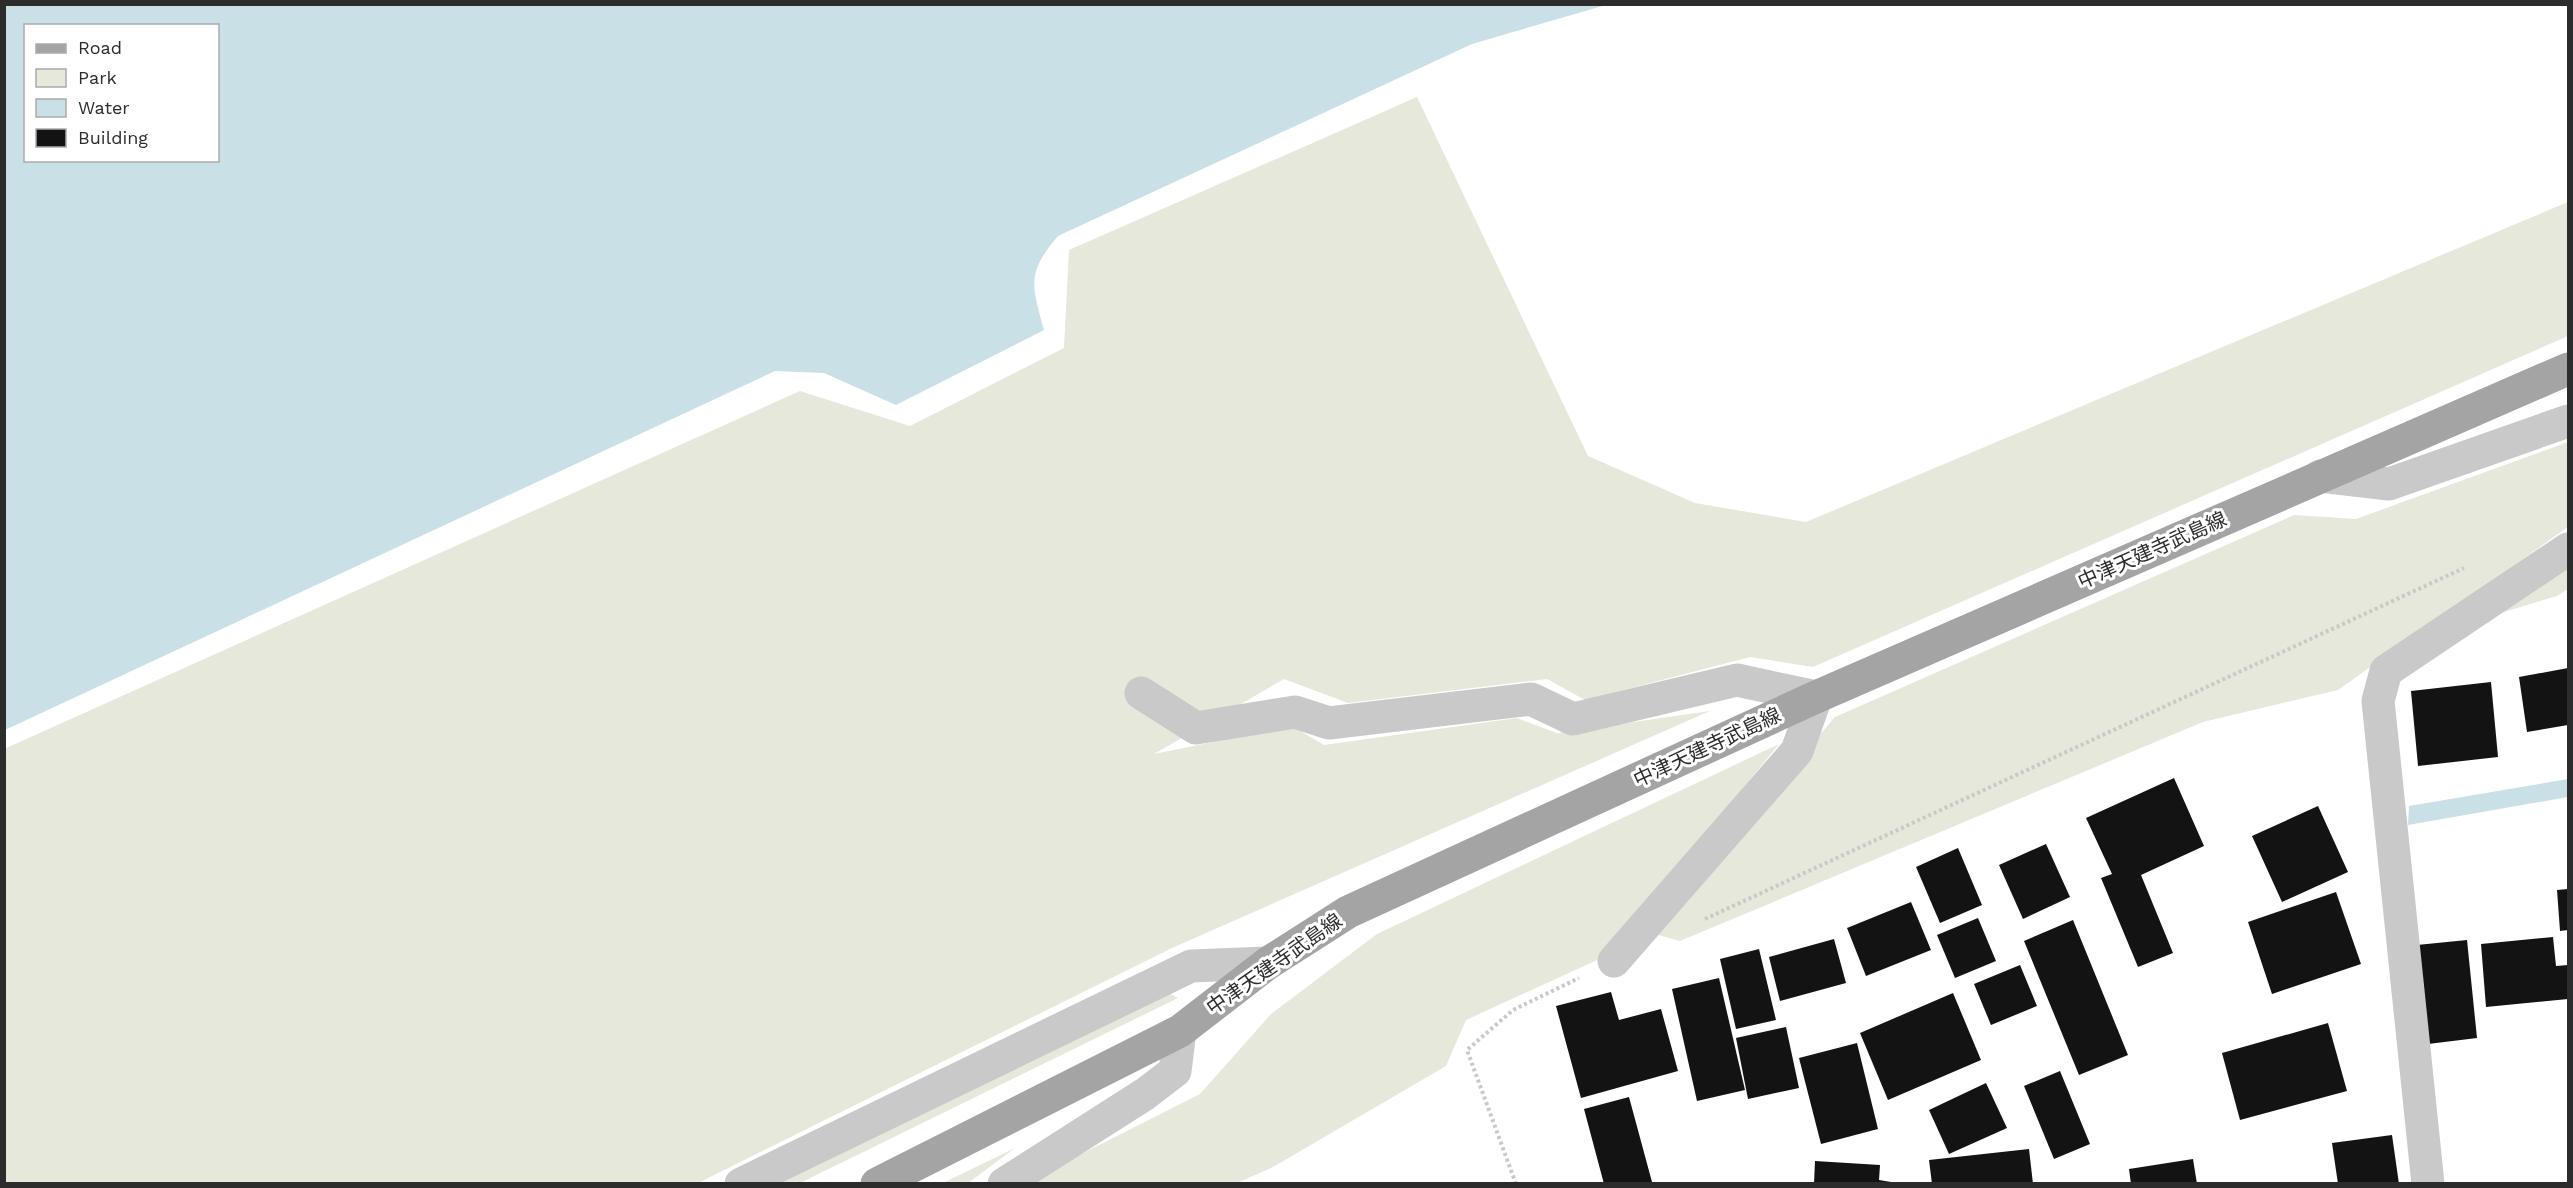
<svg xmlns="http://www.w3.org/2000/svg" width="2573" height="1188" font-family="'Work Sans','Noto Sans JP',sans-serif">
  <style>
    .green { fill: #e5e8db }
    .water { fill: #c9e0e6; fill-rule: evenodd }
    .building { fill: #131313 }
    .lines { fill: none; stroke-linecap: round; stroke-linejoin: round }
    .path { stroke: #c9c9c9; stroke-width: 4; stroke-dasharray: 3 3; stroke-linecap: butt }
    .minor { stroke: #c9c9c9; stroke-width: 33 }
    .major { stroke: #a4a4a4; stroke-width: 33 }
    .labels { text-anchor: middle; stroke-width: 6; stroke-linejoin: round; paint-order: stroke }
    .street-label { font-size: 20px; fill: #2c2c2c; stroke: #fff }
  </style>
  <rect width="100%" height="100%" fill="#fff"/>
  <!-- green -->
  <g class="green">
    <polygon points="1417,97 1588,456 1695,503 1806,522 2568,202 2568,336 1813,667 1750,657 1585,700 1547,679 1348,703 1284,679 1154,754 1292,726 1324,745 1517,718 1557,733 1710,711 1172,948 698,1183 5,1183 4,749 800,391 910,426 1064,348 1069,250"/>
    <polygon points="2568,442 2568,527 2338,690 2203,722 1680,941 1651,933 1835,717 2294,515 2356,519"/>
    <polygon points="2568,564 2568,589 2557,596 2497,614"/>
    <polygon points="1779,744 1608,955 1466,1020 1446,1066 1273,1167 1237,1183 1022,1184 1200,1094 1271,1014 1377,934"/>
    <polygon points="1165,991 1178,998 800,1183 767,1184"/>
    <polygon points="1015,1148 968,1183 943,1183"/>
  </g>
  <!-- water -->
  <g class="water">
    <path d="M4,5L5,4L1606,5L1472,44L1058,236C1026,273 1032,286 1044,330L896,405L824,373L775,371L5,730ZM26,26H218V160H26Z"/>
    <polygon points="2568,779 2568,797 2408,825 2409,806"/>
  </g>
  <!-- building -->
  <g class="building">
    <polygon points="2568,668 2568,725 2527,732 2519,677"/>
    <polygon points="2491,682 2498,757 2418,766 2411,691"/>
    <polygon points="2174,778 2204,846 2141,875 2173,953 2138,967 2101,878 2112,874 2086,818"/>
    <polygon points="2318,806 2348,872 2282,902 2252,836"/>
    <polygon points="2046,844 2070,897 2023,919 1999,865"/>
    <polygon points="1958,848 1982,905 1940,923 1916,867"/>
    <polygon points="2568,889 2568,930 2560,931 2557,890"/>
    <polygon points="2336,892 2361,964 2272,994 2248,922"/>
    <polygon points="1911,902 1931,950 1866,976 1847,928"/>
    <polygon points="1978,918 1996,961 1955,978 1937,935"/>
    <polygon points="2073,920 2128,1055 2079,1075 2024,941"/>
    <polygon points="2553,937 2556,966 2568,965 2568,999 2486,1007 2481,944"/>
    <polygon points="1834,939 1846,983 1780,1001 1769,957"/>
    <polygon points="2467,940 2477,1038 2428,1044 2417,945"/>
    <polygon points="1759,949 1776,1020 1736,1029 1720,959"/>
    <polygon points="2020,965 2037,1006 1991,1025 1974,984"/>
    <polygon points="1719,978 1745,1090 1697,1101 1672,989"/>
    <polygon points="1611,992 1619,1020 1661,1009 1678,1071 1581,1098 1556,1006"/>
    <polygon points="1953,993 1981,1060 1888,1100 1860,1033"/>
    <polygon points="2328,1023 2347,1091 2240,1120 2222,1053"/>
    <polygon points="1786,1027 1799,1088 1748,1099 1736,1038"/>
    <polygon points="1857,1043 1878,1129 1821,1144 1799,1058"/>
    <polygon points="2060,1071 2090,1144 2054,1159 2024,1086"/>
    <polygon points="1986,1083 2007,1128 1949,1154 1929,1110"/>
    <polygon points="1629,1097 1652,1182 1604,1184 1584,1109"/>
    <polygon points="2392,1135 2399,1184 2338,1184 2332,1143"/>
    <polygon points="2029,1149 2033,1184 1932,1184 1929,1160"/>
    <polygon points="2193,1159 2197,1184 2131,1184 2129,1169"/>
    <polygon points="1815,1161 1880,1165 1879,1180 1903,1184 1814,1184"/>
  </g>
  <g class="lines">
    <!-- path -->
    <g class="path">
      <polyline points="1705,919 2464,568"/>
      <polyline points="1516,1184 1467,1050 1513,1010 1579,978"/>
    </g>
    <!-- minor -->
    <g class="minor">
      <polyline points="2320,476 2389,484 2568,421"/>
      <polyline points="1141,693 1196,728 1295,712 1329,723 1531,699 1573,719 1737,680 1816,697 1797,751 1614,961"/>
      <polyline points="741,1184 1191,966 1268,963"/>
      <polyline points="1004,1184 1145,1094 1175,1071 1180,1031"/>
      <polyline points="2428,1184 2378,701 2386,671 2568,549"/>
    </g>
    <!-- major -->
    <polyline class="major" points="877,1184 1180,1031 1268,963 1348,912 1816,697 2568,369"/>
  </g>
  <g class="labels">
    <!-- street labels -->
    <g class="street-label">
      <text transform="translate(2152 550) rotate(-24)" y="7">中津天建寺武島線</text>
      <text transform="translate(1707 747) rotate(-25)" y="7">中津天建寺武島線</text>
      <text transform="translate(1274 964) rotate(-35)" y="7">中津天建寺武島線</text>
    </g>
  </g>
  <!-- border -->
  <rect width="2573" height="1188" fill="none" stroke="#2c2c2c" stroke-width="12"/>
  <!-- legend -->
  <rect x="24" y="24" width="195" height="138" fill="#ffffff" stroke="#ababab" stroke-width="1.5"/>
  <rect x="36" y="44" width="30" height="9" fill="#a4a4a4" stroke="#ababab" stroke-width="1.5"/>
  <text x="78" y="54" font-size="18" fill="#2c2c2c">Road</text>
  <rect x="36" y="69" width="30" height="18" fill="#e5e8db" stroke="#ababab" stroke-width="1.5"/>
  <text x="78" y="84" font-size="18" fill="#2c2c2c">Park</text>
  <rect x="36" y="99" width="30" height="18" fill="#c9e0e6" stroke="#ababab" stroke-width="1.5"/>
  <text x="78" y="114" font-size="18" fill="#2c2c2c">Water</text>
  <rect x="36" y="129" width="30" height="18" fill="#131313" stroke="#ababab" stroke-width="1.5"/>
  <text x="78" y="144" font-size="18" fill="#2c2c2c">Building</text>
</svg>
